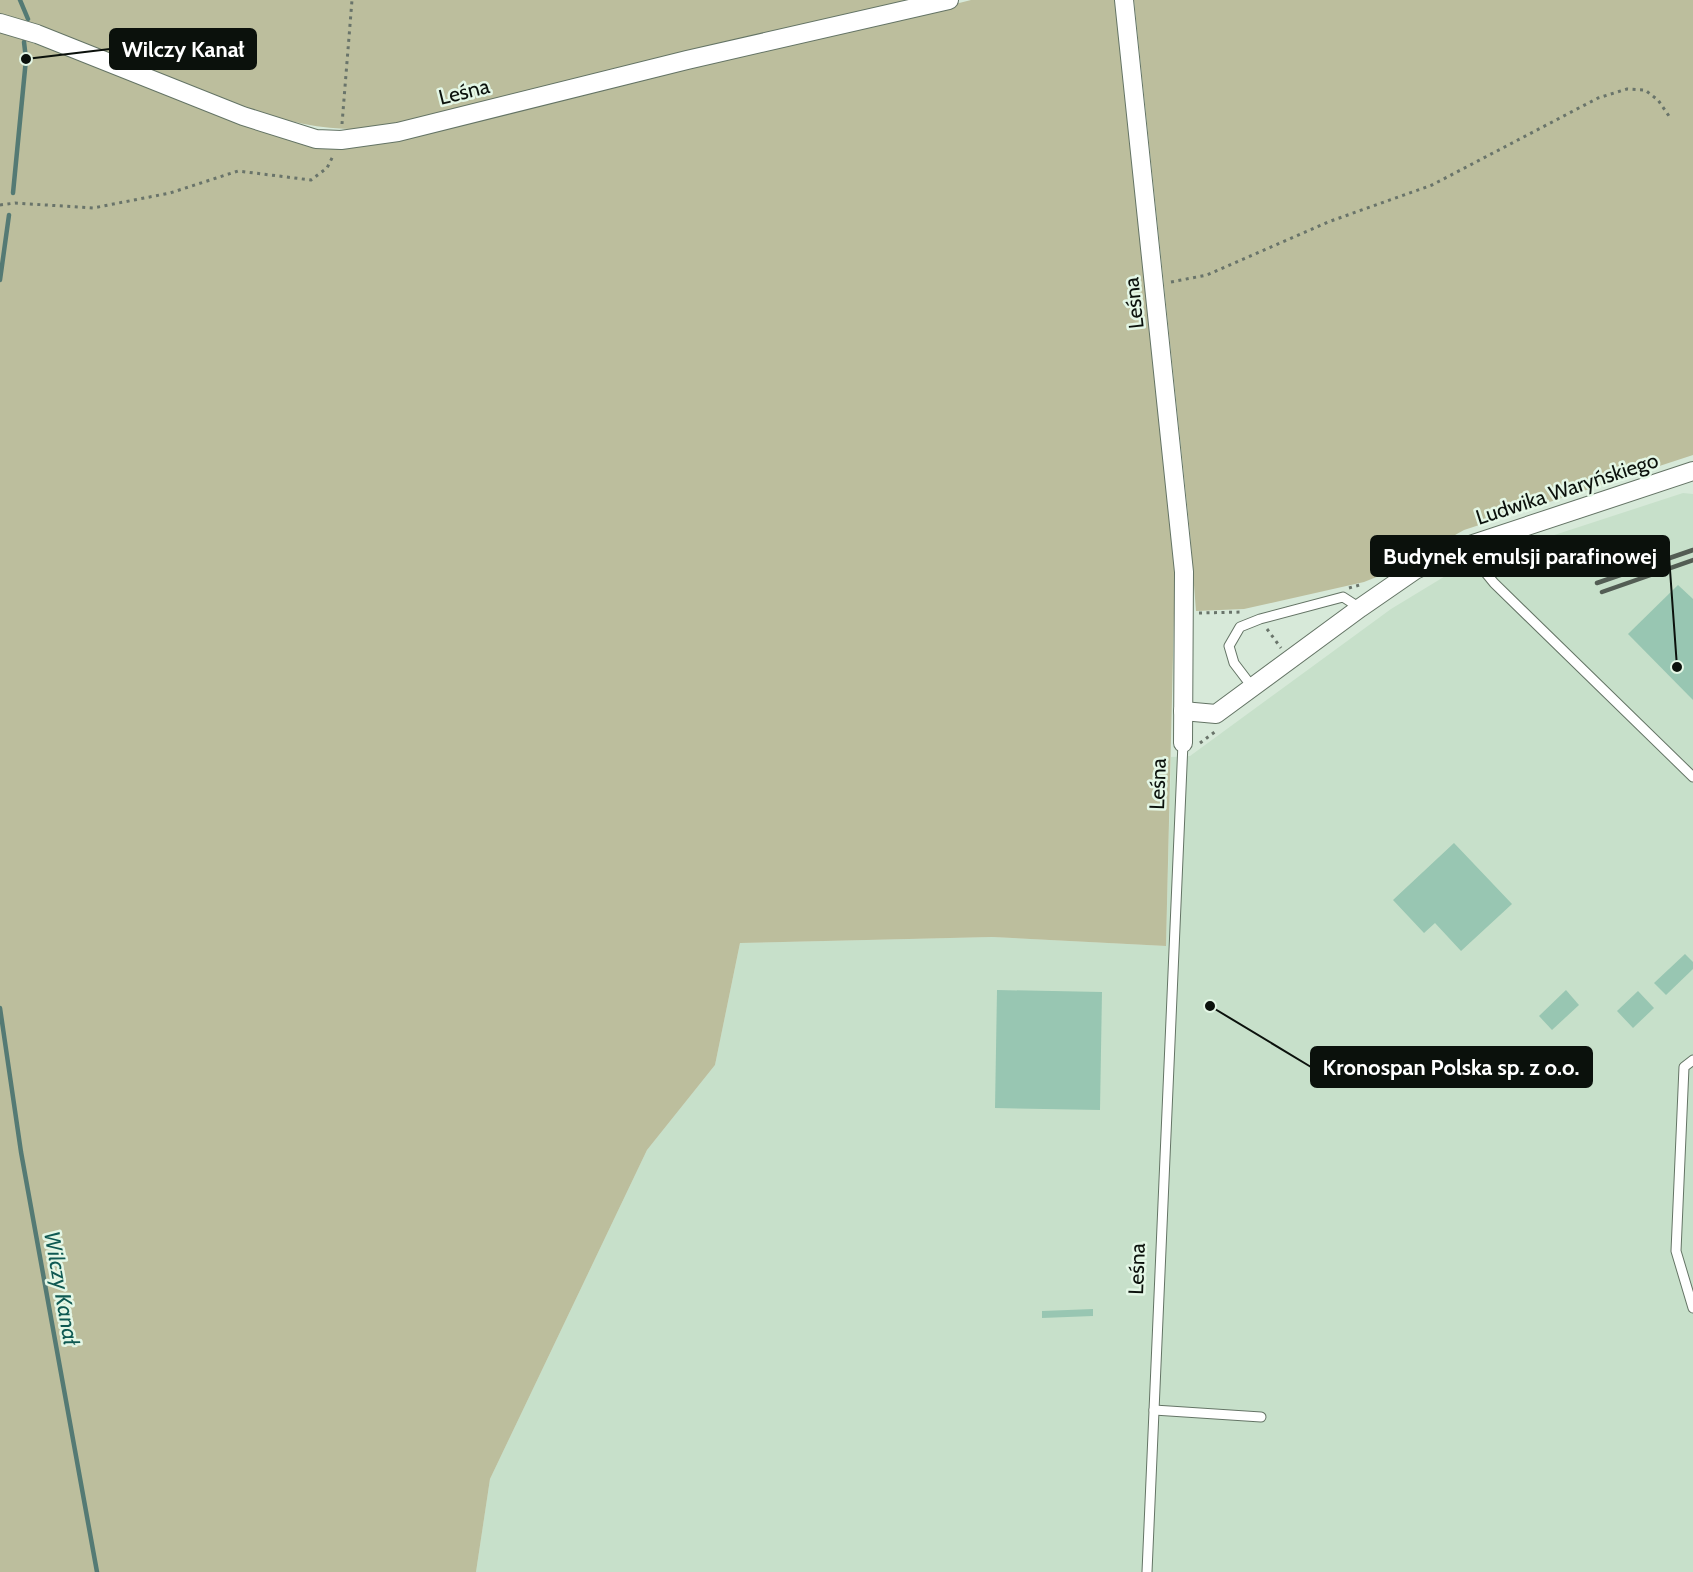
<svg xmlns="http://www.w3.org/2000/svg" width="1693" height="1572" font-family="Cabin,sans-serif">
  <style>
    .built { fill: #c7e0ca }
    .green { fill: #bcbe9d }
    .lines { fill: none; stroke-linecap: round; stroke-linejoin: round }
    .stream { stroke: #547a74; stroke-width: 4.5 }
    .building { fill: #98c6b2 }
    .service-casing { stroke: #647465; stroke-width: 11 }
    .minor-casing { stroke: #647465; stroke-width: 20 }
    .path { stroke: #69746a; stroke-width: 3; stroke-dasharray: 3 4.5; stroke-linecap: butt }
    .service { stroke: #fff; stroke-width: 9 }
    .minor { stroke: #fff; stroke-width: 18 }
    .rail { stroke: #535d54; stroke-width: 4.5 }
    .labels { text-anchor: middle; stroke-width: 5; stroke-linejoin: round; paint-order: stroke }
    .street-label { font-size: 21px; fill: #0b110c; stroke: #e4f7e6 }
    .water-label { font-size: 22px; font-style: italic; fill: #0e5952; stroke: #e4f7e6 }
    .leader { fill: none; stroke: #0b110c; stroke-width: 2 }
    .callout-dot { fill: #0b110c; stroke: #e4f7e6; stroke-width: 2 }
    .callout { fill: #0b110c; stroke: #0b110c; stroke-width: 2 }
    .callout-label { font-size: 22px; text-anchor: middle; font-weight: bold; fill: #fff }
  </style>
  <rect width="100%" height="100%" fill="#d7e9d9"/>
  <!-- built -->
  <polygon class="built" points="1683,493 1693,494 1693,1572 476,1572 490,1479 647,1150 715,1065 740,943 992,937 1166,946 1171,757 1190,756 1391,609 1447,575 1533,542"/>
  <!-- green -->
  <g class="green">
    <path d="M0,0H924L389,127C308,138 239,106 165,77C114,57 63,37 12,17L0,14Z"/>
    <path d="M971,0H1117L1175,572L1166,946L992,937L740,943L715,1065L647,1150L490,1479L476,1572H0V32C65,53 129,79 193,104C240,122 277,140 328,146L861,28Z"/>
    <polygon points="1134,0 1693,0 1693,455 1464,530 1389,572 1364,582 1244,609 1196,611 1190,533"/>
  </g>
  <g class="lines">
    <!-- stream -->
    <g class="stream">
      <polyline points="20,0 28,19"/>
      <polyline points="13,193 26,59 24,42"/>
      <polyline points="0,280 9,215"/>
      <polyline points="0,1008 21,1152 97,1572"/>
    </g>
  </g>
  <!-- building -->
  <g class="building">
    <polygon points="1678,585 1693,599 1693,700 1628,634"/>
    <polygon points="1454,843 1512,904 1461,951 1435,923 1424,933 1393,900"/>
    <polygon points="1685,954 1693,962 1693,969 1666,995 1654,983"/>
    <polygon points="997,990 1102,992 1100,1110 995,1108"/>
    <polygon points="1566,990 1579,1005 1552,1030 1539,1016"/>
    <polygon points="1638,991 1654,1008 1633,1028 1617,1011"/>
    <polygon points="1093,1309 1093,1316 1042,1318 1042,1311"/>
  </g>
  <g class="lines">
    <defs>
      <g id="service">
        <polyline points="1470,545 1481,567 1494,583 1693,777"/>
        <polyline points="1253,688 1234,663 1229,646 1240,627 1260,619 1343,597 1360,608"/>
        <polyline points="1693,1060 1684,1067 1676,1251 1693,1308"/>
        <polyline points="1154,1410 1261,1417"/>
        <polyline points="1147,1572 1183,743"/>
      </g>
      <g id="minor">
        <polyline points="1124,0 1184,572 1183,743"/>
        <polyline points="0,23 37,34 243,116 316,139 341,140 398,132 687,60 949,0"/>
        <polyline points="1183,711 1216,714 1360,608 1415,570 1470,545 1693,471"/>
      </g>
    </defs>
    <!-- service casing -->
    <use href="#service" class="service-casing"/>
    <!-- minor casing -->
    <use href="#minor" class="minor-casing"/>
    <!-- path -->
    <g class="path">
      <polyline points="342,124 352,0"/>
      <polyline points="0,205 15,203 93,208 170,193 238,171 311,180 327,168 333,156"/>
      <polyline points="1171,282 1207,275 1328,222 1432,185 1598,98 1627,89 1645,90 1658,100 1669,116"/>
      <polyline points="1349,588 1363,584"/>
      <polyline points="1199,613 1244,612"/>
      <polyline points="1267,629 1281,648"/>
      <polyline points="1200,743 1216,731"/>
    </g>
    <!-- service -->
    <use href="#service" class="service"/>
    <!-- minor -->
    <use href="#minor" class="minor"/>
    <!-- rail -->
    <g class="rail">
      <polyline points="1597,583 1693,550"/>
      <polyline points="1602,592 1693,560"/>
    </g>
  </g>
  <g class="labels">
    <!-- street labels -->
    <g class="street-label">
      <text transform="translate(464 92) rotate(-14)" y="7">Leśna</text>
      <text transform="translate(1134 303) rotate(-96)" y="7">Leśna</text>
      <text transform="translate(1567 489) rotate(-18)" y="7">Ludwika Waryńskiego</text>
      <text transform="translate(1158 784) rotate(-88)" y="7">Leśna</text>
      <text transform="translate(1137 1269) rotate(-88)" y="7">Leśna</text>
    </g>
    <!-- water labels -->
    <g class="water-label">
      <text transform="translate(62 1288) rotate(80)" y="8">Wilczy Kanał</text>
    </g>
  </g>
  <!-- callouts -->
  <path class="leader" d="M26 59L110 49M1677 667L1669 556M1210 1006L1311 1067"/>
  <g class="callout-dot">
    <circle cx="26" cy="59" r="6"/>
    <circle cx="1677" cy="667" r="6"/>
    <circle cx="1210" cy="1006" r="6"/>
  </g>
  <g class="callout">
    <rect x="110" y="29" width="146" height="40" rx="6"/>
    <rect x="1371" y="536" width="298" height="40" rx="6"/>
    <rect x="1311" y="1047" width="281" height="40" rx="6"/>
  </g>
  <g class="callout-label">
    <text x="183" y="57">Wilczy Kanał</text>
    <text x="1520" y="564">Budynek emulsji parafinowej</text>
    <text x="1451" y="1075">Kronospan Polska sp. z o.o.</text>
  </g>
</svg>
